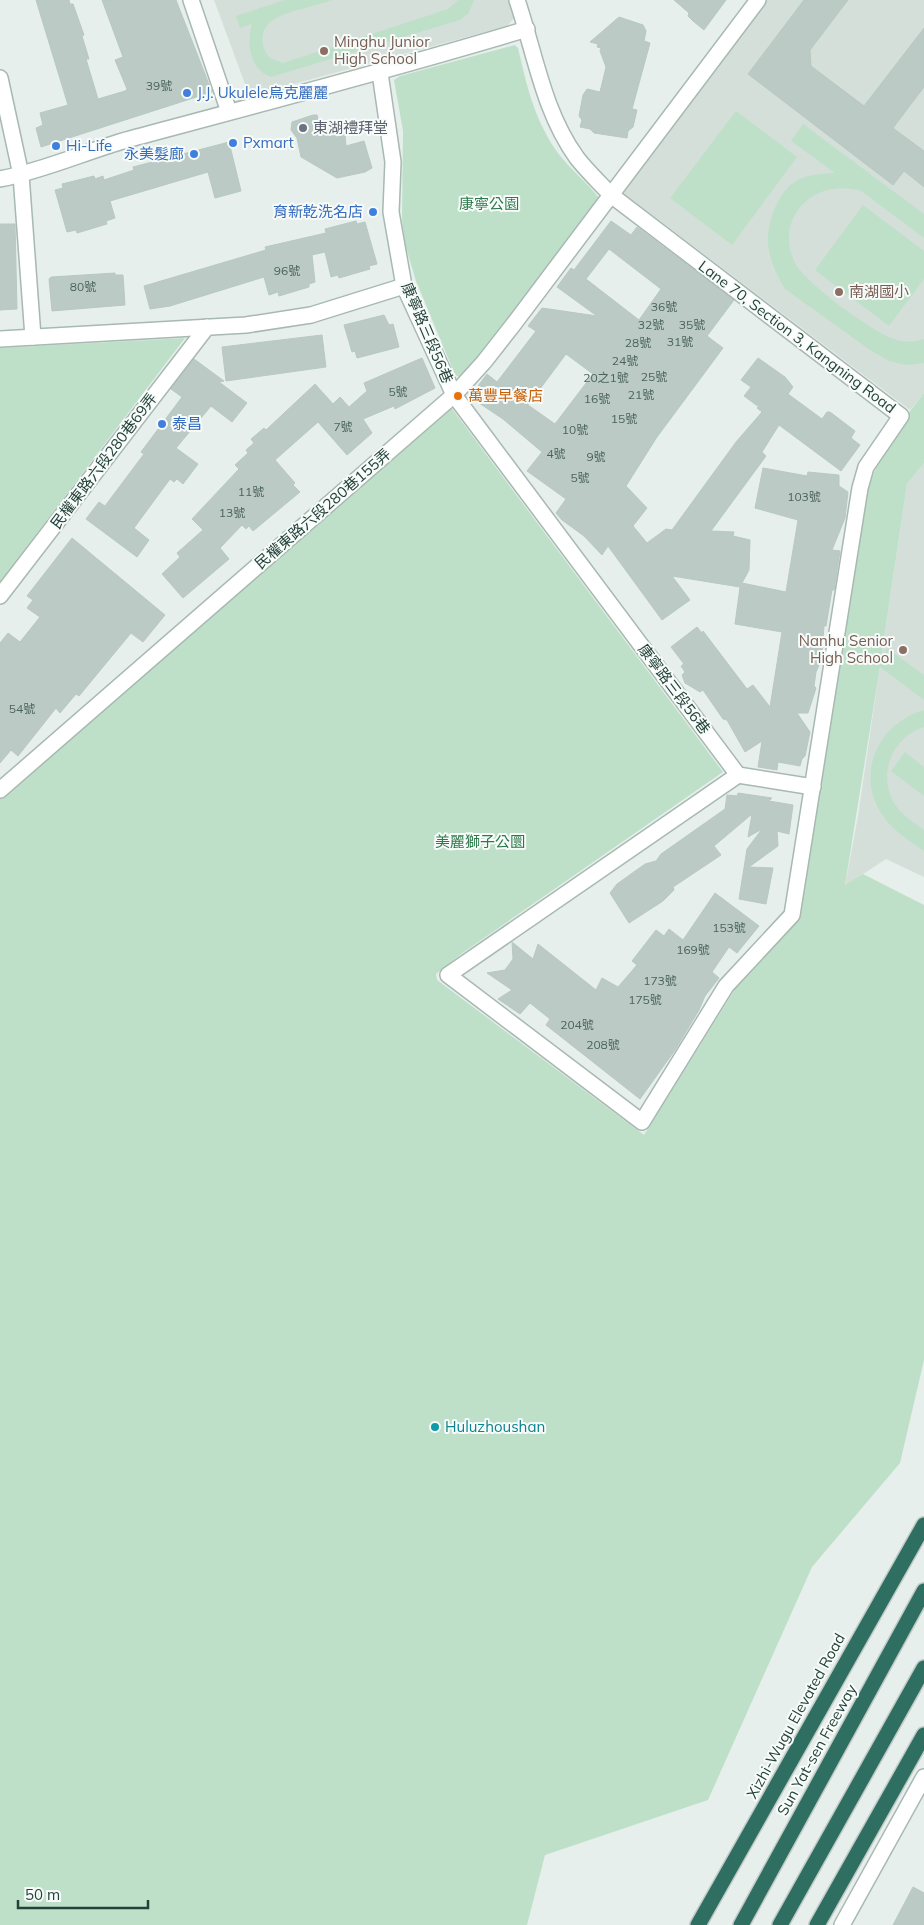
<svg xmlns="http://www.w3.org/2000/svg" width="924" height="1925" font-family="Mulish,'Noto Sans TC',sans-serif">
  <style>
    .built { fill: #d4dfda }
    .green { fill: #bfe0c8 }
    .building { fill: #bbcac4; stroke: #b8c9c2; fill-rule: evenodd }
    .lines { fill: none; stroke-linecap: round; stroke-linejoin: round }
    .minor-casing { stroke: #a8b8b2; stroke-width: 18 }
    .motorway-casing { stroke: #c2cac8; stroke-width: 18 }
    .minor { stroke: #fff; stroke-width: 15 }
    .motorway { stroke: #2f6f62; stroke-width: 15 }
    .education-dot { fill: #8d6e63; stroke: #f7fbf9; stroke-width: 2 }
    .shop-dot { fill: #3f7fe0; stroke: #f7fbf9; stroke-width: 2 }
    .worship-dot { fill: #6b7280; stroke: #f7fbf9; stroke-width: 2 }
    .food-dot { fill: #e8710a; stroke: #f7fbf9; stroke-width: 2 }
    .culture-dot { fill: #0f9aa8; stroke: #f7fbf9; stroke-width: 2 }
    .labels { text-anchor: middle; stroke-width: 4; stroke-linejoin: round; paint-order: stroke }
    .number-label { font-size: 12px; fill: #4a645c }
    .education-label { font-size: 15px; fill: #785e54; stroke: #f7fbf9; text-anchor: start }
    .shop-label { font-size: 15px; fill: #366cbe; stroke: #f7fbf9; text-anchor: start }
    .worship-label { font-size: 15px; fill: #5b616d; stroke: #f7fbf9; text-anchor: start }
    .park-label { font-size: 15px; fill: #2d7a4b; stroke: #f7fbf9 }
    .street-label { font-size: 15px; fill: #24423a; stroke: #f7fbf9 }
    .food-label { font-size: 15px; fill: #c56008; stroke: #f7fbf9; text-anchor: start }
    .culture-label { font-size: 15px; fill: #0d838f; stroke: #f7fbf9; text-anchor: start }
  </style>
  <rect width="100%" height="100%" fill="#e6efeb"/>
  <!-- built -->
  <g class="built">
    <polygon points="214,0 508,0 514,18 507,26 257,94 248,92"/>
    <polygon points="765,0 924,0 924,393 910,410 622,192"/>
    <polygon points="924,463 924,877 886,859 845,886 858,816 907,484"/>
  </g>
  <!-- green -->
  <g class="green">
    <path d="M285,0H333C316,6 287,11 273,20C259,29 260,48 270,58L283,63L448,9L458,0H474L468,14L460,20L271,77C250,70 246,43 252,24L240,28L236,16Z"/>
    <path d="M515,45L518,48C527,86 533,115 555,149C568,168 586,181 599,198L471,370L462,378L455,375L416,281L405,244L402,220L403,131L394,80L400,76Z"/>
    <polygon points="736,111 797,157 732,245 670,198"/>
    <path d="M803,124L924,214V238L861,191C815,177 773,217 795,263C805,283 873,332 894,339C905,343 914,342 924,339V363L906,365L889,361L870,350L785,289C769,262 762,240 774,210C780,197 785,187 798,180C809,174 822,174 835,173L791,141Z"/>
    <polygon points="863,205 924,251 924,279 889,326 815,270"/>
    <polygon points="185,338 0,582 0,348"/>
    <path d="M924,393V463L907,484L881,659L887,648L924,675V700L880,667L845,885L863,874L924,905V1360L900,1463L812,1567L708,1800L545,1855L527,1925H0V799L450,406L723,772L461,954L436,974L437,980L644,1135L737,986L800,916L867,494C877,456 900,423 924,393Z"/>
    <path d="M924,710V727C893,737 878,772 893,801C900,814 913,822 924,830V851C910,841 893,831 883,816C854,775 878,723 924,710Z"/>
    <polygon points="905,752 924,767 924,796 891,771"/>
  </g>
  <!-- building -->
  <g class="building">
    <polygon points="36,0 69,0 70,4 73,4 84,35 82,36 89,59 86,59 98,99 125,91 127,89 115,60 123,57 102,0 176,0 212,92 41,147 36,128 43,125 40,113 68,105"/>
    <polygon points="674,0 726,0 704,30 693,21 688,16 689,13"/>
    <polygon points="804,0 848,0 810,50 811,66 864,106 924,28 924,87 893,128 924,151 924,187 904,171 893,185 748,74"/>
    <polygon points="619,17 643,25 646,31 644,41 650,43 632,109 637,110 633,127 628,131 627,138 594,133 590,129 580,127 582,120 579,116 583,95 587,89 600,92 606,67 600,51 601,48 597,47 598,44 590,42"/>
    <polygon points="313,115 317,115 322,133 344,123 346,146 364,141 372,168 365,172 337,178 301,157 297,138 291,130 292,122"/>
    <polygon points="229,142 241,191 215,198 208,172 110,201 115,218 106,221 107,224 77,233 76,230 67,232 55,190 63,188 62,184 94,176 95,179 103,176 104,180 134,170 133,167"/>
    <polygon points="356,221 357,224 365,222 377,264 369,266 370,269 339,278 338,275 331,277 325,252 312,255 315,282 309,284 309,287 279,296 278,292 269,295 264,277 170,306 150,309 144,286 266,250 265,247 326,233 325,229"/>
    <path d="M611,221L631,235L637,227L734,300L707,336L723,348L657,437L626,486L647,508L633,526L647,543L666,529L672,530L736,442L762,412L757,408L759,407L744,396L751,387L741,380L758,358L785,377L793,387L788,394L822,419L827,412H830L855,431L851,438L860,445L841,471L779,425L762,452L766,456L711,531L734,532L733,536L750,540L749,570L742,583L786,592L798,520L755,508L763,468L807,476L808,472L839,475V486L848,492L845,518L832,550L840,551L834,590H832L826,626H824L822,651L817,659L820,663L816,672L814,686L816,688L808,713H797L810,732L805,756L802,759L800,766L778,762L777,770L758,767L762,741L745,752L727,720L723,719L703,690L700,692L685,683L682,675L685,672L681,666L684,664L671,647L697,627L702,633L703,631L747,689L753,685L770,707L782,632L735,624L740,587L672,576L690,600L662,620L608,546L602,555L584,536L562,520L556,513L566,499L527,471L542,452L503,419L470,397L487,374L497,382L536,331L528,326L542,308L597,316L557,287L571,268L574,270ZM609,249L661,289L639,320L586,279ZM566,354L593,374L555,424L528,405Z"/>
    <polygon points="0,224 15,224 17,309 0,310"/>
    <polygon points="115,273 115,275 123,275 125,305 52,311 49,279 51,277"/>
    <polygon points="384,315 389,325 393,324 399,347 357,358 355,351 352,352 344,325"/>
    <polygon points="322,335 326,367 226,381 222,347"/>
    <polygon points="422,358 435,388 395,409 394,406 363,419 372,433 347,455 318,422 275,460 295,483 293,485 300,492 253,531 249,526 246,529 242,525 220,548 229,559 183,598 162,574 180,557 177,553 203,530 192,519 239,469 235,465 248,453 246,450 254,443 251,439 264,428 266,430 315,384 333,404 340,397 349,407 367,391 364,383"/>
    <polygon points="194,359 224,381 219,382 247,403 232,422 211,406 176,448 198,464 183,484 177,479 174,482 170,479 134,528 149,540 137,557 86,519 99,502 105,506 144,454 141,452 182,397 171,389"/>
    <polygon points="72,538 165,615 143,642 131,633 79,696 76,694 60,713 56,708 18,756 11,750 0,763 0,643 8,633 20,642 40,617 27,608 33,600 27,596"/>
    <polygon points="738,793 772,798 769,801 793,805 789,834 777,831 778,846 749,867 773,868 766,904 739,899 747,849 762,829 748,837 752,814 714,846 721,855 673,887 674,890 663,901 629,923 610,893 617,884 645,864 656,861 661,854 725,809 727,795 737,796"/>
    <polygon points="715,893 759,926 737,953 729,947 712,972 719,978 705,996 699,1010 675,1050 640,1099 546,1025 550,1019 530,1003 520,1014 498,999 512,990 487,973 505,970 513,959 512,942 533,959 538,944 596,990 602,978 618,987 637,965 632,961 656,930 664,936 669,929 683,940"/>
    <polygon points="913,1887 924,1893 924,1925 893,1925"/>
  </g>
  <g class="lines">
    <defs>
      <g id="minor">
        <polyline points="191,0 229,112"/>
        <path d="M517,0C535,53 543,111 577,158C587,171 600,183 611,195L901,416L866,467L860,488L792,915L726,986L642,1122L448,975L738,775"/>
        <polyline points="380,73 393,162 391,212 404,286 454,395 738,775"/>
        <polyline points="0,78 21,175 33,337"/>
        <path d="M0,179C47,170 91,149 137,137C268,102 398,68 527,29"/>
        <polyline points="0,339 246,325 311,315 404,286"/>
        <polyline points="0,596 207,327"/>
        <polyline points="738,775 813,787"/>
        <polyline points="0,790 454,395 484,362 513,325 758,0"/>
        <polyline points="842,1925 924,1777"/>
      </g>
      <g id="motorway">
        <polyline points="698,1925 924,1525"/>
        <polyline points="741,1925 924,1591"/>
        <polyline points="780,1925 924,1668"/>
        <polyline points="817,1925 924,1735"/>
      </g>
    </defs>
    <!-- minor casing -->
    <use href="#minor" class="minor-casing"/>
    <!-- motorway casing -->
    <use href="#motorway" class="motorway-casing"/>
    <!-- minor -->
    <use href="#minor" class="minor"/>
    <!-- motorway -->
    <use href="#motorway" class="motorway"/>
  </g>
  <!-- markers -->
  <g class="education-dot">
    <circle cx="324" cy="51" r="5"/>
    <circle cx="839" cy="292" r="5"/>
    <circle cx="903" cy="650" r="5"/>
  </g>
  <g class="shop-dot">
    <circle cx="187" cy="93" r="5"/>
    <circle cx="233" cy="143" r="5"/>
    <circle cx="56" cy="146" r="5"/>
    <circle cx="194" cy="154" r="5"/>
    <circle cx="373" cy="212" r="5"/>
    <circle cx="162" cy="424" r="5"/>
  </g>
  <circle class="worship-dot" cx="303" cy="128" r="5"/>
  <circle class="food-dot" cx="458" cy="396" r="5"/>
  <circle class="culture-dot" cx="435" cy="1427" r="5"/>
  <g class="labels">
    <!-- number labels -->
    <g class="number-label">
      <text x="159" y="90">39號</text>
      <text x="287" y="275">96號</text>
      <text x="83" y="291">80號</text>
      <text x="664" y="311">36號</text>
      <text x="651" y="329">32號</text>
      <text x="692" y="329">35號</text>
      <text x="680" y="346">31號</text>
      <text x="638" y="347">28號</text>
      <text x="625" y="365">24號</text>
      <text x="654" y="381">25號</text>
      <text x="606" y="382">20之1號</text>
      <text x="398" y="396">5號</text>
      <text x="641" y="399">21號</text>
      <text x="597" y="403">16號</text>
      <text x="624" y="423">15號</text>
      <text x="343" y="431">7號</text>
      <text x="575" y="434">10號</text>
      <text x="556" y="458">4號</text>
      <text x="596" y="461">9號</text>
      <text x="580" y="482">5號</text>
      <text x="251" y="496">11號</text>
      <text x="804" y="501">103號</text>
      <text x="232" y="517">13號</text>
      <text x="22" y="713">54號</text>
      <text x="729" y="932">153號</text>
      <text x="693" y="954">169號</text>
      <text x="660" y="985">173號</text>
      <text x="645" y="1004">175號</text>
      <text x="577" y="1029">204號</text>
      <text x="603" y="1049">208號</text>
    </g>
    <!-- education labels -->
    <g class="education-label">
      <text x="334" y="47">Minghu Junior<tspan x="334" dy="17">High School</tspan></text>
      <text x="849" y="297">南湖國小</text>
      <text x="893" y="646" text-anchor="end">Nanhu Senior<tspan x="893" dy="17">High School</tspan></text>
    </g>
    <!-- shop labels -->
    <g class="shop-label">
      <text x="197" y="98">J.J. Ukulele烏克麗麗</text>
      <text x="243" y="148">Pxmart</text>
      <text x="66" y="151">Hi-Life</text>
      <text x="184" y="159" text-anchor="end">永美髮廊</text>
      <text x="363" y="217" text-anchor="end">育新乾洗名店</text>
      <text x="172" y="429">泰昌</text>
    </g>
    <!-- worship labels -->
    <g class="worship-label">
      <text x="313" y="133">東湖禮拜堂</text>
    </g>
    <!-- park labels -->
    <g class="park-label">
      <text x="489" y="209">康寧公園</text>
      <text x="480" y="847">美麗獅子公圜</text>
    </g>
    <!-- street labels -->
    <g class="street-label">
      <text transform="translate(427 333) rotate(67)" y="5">康寧路三段56巷</text>
      <text transform="translate(797 337) rotate(37)" y="5">Lane 70, Section 3, Kangning Road</text>
      <text transform="translate(104 461) rotate(-53)" y="5">民權東路六段280巷69弄</text>
      <text transform="translate(323 509) rotate(-41)" y="5">民權東路六段280巷155弄</text>
      <text transform="translate(674 689) rotate(53)" y="5">康寧路三段56巷</text>
      <text transform="translate(796 1716) rotate(-61)" y="5">Xizhi-Wugu Elevated Road</text>
      <text transform="translate(817 1750) rotate(-61)" y="5">Sun Yat-sen Freeway</text>
    </g>
    <!-- food labels -->
    <g class="food-label">
      <text x="468" y="401">萬豐早餐店</text>
    </g>
    <!-- culture labels -->
    <g class="culture-label">
      <text x="445" y="1432">Huluzhoushan</text>
    </g>
  </g>
  <!-- scale -->
  <path d="M18 1900v8h130v-8" fill="none" stroke="#24423a" stroke-width="2.5"/>
  <text x="25" y="1900" font-size="15" fill="#24423a" stroke="#f7fbf9" stroke-width="4" paint-order="stroke">50 m</text>
</svg>
